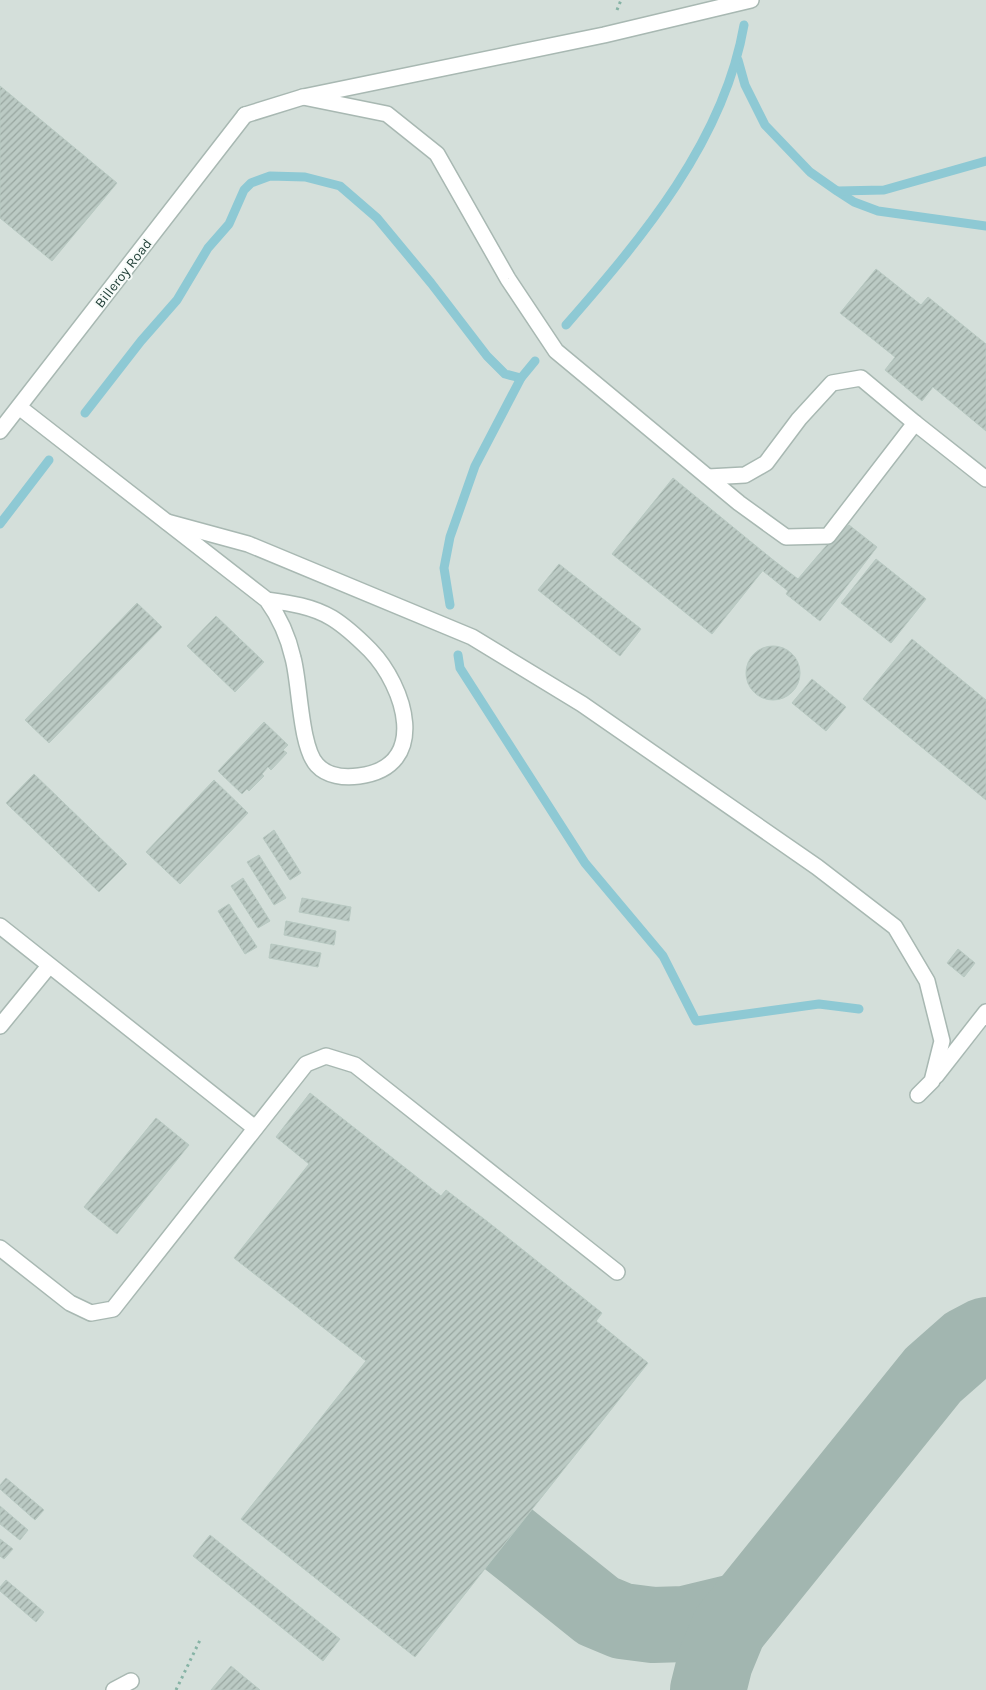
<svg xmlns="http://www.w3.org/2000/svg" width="986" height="1690" font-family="Karla,sans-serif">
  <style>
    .built { fill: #d4dfda }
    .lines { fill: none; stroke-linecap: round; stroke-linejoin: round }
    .stream { stroke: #8ec9d4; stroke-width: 9 }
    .taxiway { stroke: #a2b6b0; stroke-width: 76 }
    .building { fill: url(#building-hatch); stroke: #b8c9c2 }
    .lane-casing { stroke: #a8b8b2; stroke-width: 18 }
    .street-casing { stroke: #a8b8b2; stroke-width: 18 }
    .path { stroke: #86b3a5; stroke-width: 3; stroke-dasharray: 2.5 4; stroke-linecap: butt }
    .lane { stroke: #fff; stroke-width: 15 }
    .street { stroke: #fff; stroke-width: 15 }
    .labels { text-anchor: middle; stroke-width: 4; stroke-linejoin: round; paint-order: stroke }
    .street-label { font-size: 14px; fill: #24423a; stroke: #f7fbf9 }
  </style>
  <defs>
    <pattern id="building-hatch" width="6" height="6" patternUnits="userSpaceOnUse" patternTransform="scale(1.25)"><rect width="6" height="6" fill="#bbcac4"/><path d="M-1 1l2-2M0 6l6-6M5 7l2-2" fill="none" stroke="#98a6a0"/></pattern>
  </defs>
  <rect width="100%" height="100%" fill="#e6efeb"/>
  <!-- built -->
  <rect class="built" x="0" y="0" width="986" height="1690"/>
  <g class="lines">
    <!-- stream -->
    <g class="stream">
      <polyline points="738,60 745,85 765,125 810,172 837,191 854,202 878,211 986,226"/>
      <polyline points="838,191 884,190 986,161"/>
      <path d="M566,325C642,238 724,141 744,25"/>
      <polyline points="85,413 141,341 177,300 208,248 229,224 244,190 251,183 270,176 305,177 340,186 377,218 431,283 487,356 505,374 521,378"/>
      <polyline points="0,524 49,460"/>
      <polyline points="450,605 444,568 450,537 475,466 521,378 535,361"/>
      <polyline points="458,655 460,668 585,863 663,956 696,1021 819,1004 859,1009"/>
    </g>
    <!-- taxiway -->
    <g class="taxiway">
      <polyline points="507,1538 598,1611 622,1621 653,1625 685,1624 743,1610"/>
      <polyline points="708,1690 715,1662 729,1628 933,1375 967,1345 986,1335"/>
    </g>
  </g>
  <!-- building -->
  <g class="building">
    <polygon points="0,86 117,183 52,261 0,218"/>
    <polygon points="876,269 921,305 928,297 986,344 986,431 933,387 922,401 885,370 895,357 840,313"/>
    <polygon points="673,478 772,559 712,634 612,554"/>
    <polygon points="849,525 877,547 820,621 786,594 788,591 763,571 772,559 798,579 831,540"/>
    <polygon points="876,559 926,599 891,643 841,603"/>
    <polygon points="559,564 641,629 620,656 538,590"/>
    <polygon points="137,603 162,627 49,743 25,720"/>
    <polygon points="216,616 264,662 235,692 187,646"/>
    <polygon points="912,639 986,700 986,800 863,699"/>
    <circle cx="773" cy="673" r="27"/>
    <polygon points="812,679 846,707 826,731 792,703"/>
    <polygon points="264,722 288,745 283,750 287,753 271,770 268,767 262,774 264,776 249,791 247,789 242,794 218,771"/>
    <polygon points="34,774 127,864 99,892 6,803"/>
    <polygon points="214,780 248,813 180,884 146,852"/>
    <polygon points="274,830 301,873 290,880 263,838"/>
    <polygon points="259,855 286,898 274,905 247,862"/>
    <polygon points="243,878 270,921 258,928 231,886"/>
    <polygon points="302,898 351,907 349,921 299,912"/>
    <polygon points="229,904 257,947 245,954 218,911"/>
    <polygon points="286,921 336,931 334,945 284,935"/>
    <polygon points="271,944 321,953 318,967 269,958"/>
    <polygon points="958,949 975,963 964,977 947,963"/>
    <polygon points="310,1093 441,1196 446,1190 488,1222 602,1313 596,1321 648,1363 415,1657 241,1519 366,1361 234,1258 309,1164 276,1137"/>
    <polygon points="156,1118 189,1145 117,1234 84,1207"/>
    <polygon points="6,1478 44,1510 35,1520 0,1489 0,1485"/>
    <polygon points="0,1506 28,1530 20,1540 0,1524"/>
    <polygon points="210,1535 340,1639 323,1661 193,1556"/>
    <polygon points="0,1539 13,1549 4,1559 0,1556"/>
    <polygon points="6,1580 44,1612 36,1622 0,1591 0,1587"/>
    <polygon points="231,1666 260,1690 211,1690"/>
  </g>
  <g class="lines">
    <defs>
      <g id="lane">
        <polyline points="303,97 387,114 437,154 508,279 556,351 739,503 786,537 828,536 915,423 986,479"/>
        <polyline points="245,115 303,97 604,35 751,0"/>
        <path d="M19,407L267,600C280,618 288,636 293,658C300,683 300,747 317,765C327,776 344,778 359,776C431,767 405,686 370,650C359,639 345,626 332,618C312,606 289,603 267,600"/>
        <polyline points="708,477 745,475 766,463 799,419 832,383 861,378 915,423"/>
        <polyline points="167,522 248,544 472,637 582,704 817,867 895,927 927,981 942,1041 932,1081 918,1095"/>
        <polyline points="936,1076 986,1012"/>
        <polyline points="114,1690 131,1681"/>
      </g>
      <g id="street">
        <polyline points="0,431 245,115"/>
        <polyline points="0,926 255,1128"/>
        <polyline points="0,1026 49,966"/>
        <polyline points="0,1248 70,1303 91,1313 113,1309 306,1064 326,1056 355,1065 617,1272"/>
      </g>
    </defs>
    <!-- lane casing -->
    <use href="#lane" class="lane-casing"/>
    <!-- street casing -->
    <use href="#street" class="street-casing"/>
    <!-- path -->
    <g class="path">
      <polyline points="617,10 621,0"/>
      <polyline points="176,1690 201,1638"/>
    </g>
    <!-- lane -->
    <use href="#lane" class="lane"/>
    <!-- street -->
    <use href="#street" class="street"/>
  </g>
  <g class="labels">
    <!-- street labels -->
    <g class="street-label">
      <text transform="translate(123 273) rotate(-52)" y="5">Billeroy Road</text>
    </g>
  </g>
</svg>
